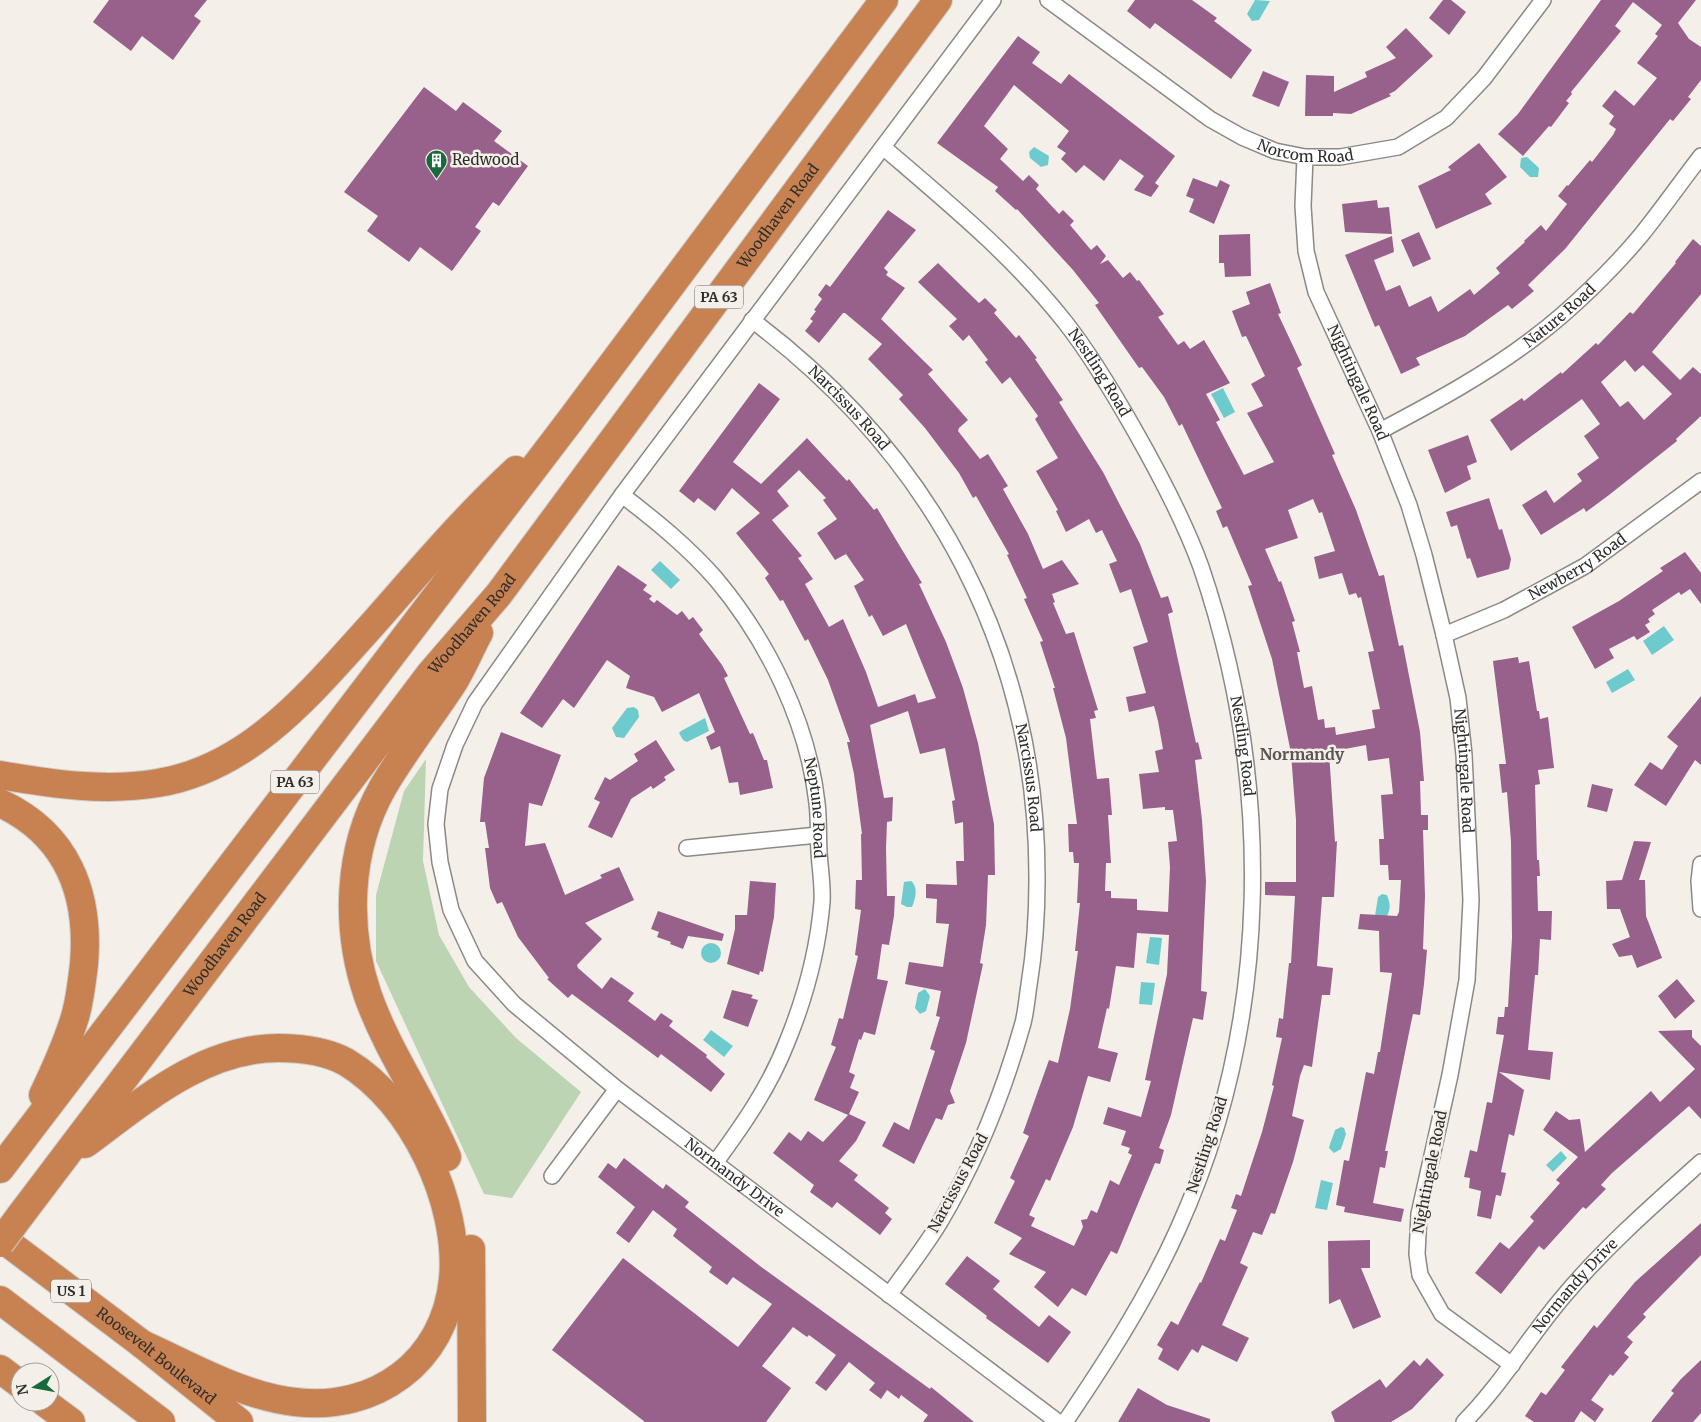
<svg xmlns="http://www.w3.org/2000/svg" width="1701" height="1422" font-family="Merriweather,serif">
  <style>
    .green { fill: #bcd4b2 }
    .water { fill: #6dcbce }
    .building { fill: #97618b; fill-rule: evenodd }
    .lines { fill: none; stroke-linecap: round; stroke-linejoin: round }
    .street-casing { stroke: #8e8884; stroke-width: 18 }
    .highway-casing { stroke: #cdcdcc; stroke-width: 30 }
    .street { stroke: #fff; stroke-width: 15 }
    .highway { stroke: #c88150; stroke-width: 28 }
    .highway-bridge-casing { stroke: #cdcdcc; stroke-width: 30; stroke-linecap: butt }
    .highway-bridge { stroke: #c88150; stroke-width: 28 }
    .labels { text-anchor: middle; stroke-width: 5; stroke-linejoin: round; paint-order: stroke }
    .shield { fill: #f5efea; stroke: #6b6865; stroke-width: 1 }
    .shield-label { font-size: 14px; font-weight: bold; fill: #302e2c }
    .street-label { font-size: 15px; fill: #302e2c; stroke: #f5efea }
    .poi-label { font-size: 15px; fill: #302e2c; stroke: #f5efea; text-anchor: start }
    .neighbourhood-label { font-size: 16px; font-weight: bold; fill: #5a5551; stroke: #f5efea }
  </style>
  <rect width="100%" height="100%" fill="#f5efea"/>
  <!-- green -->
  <polygon class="green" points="426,759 423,861 439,935 469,987 516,1038 581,1092 512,1198 484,1194 376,961 376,895 404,791"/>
  <!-- water -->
  <g class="water">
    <polygon points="1255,0 1270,1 1259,20 1252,21 1247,14"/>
    <polygon points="1034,147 1049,156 1048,165 1041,167 1030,158 1029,152"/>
    <polygon points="1527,157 1539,168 1538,177 1530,177 1520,167 1521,158"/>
    <polygon points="1223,388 1235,412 1224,418 1211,394"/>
    <polygon points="660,561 680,580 671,589 651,570"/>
    <polygon points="1664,626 1674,640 1652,655 1643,641"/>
    <polygon points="1628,669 1635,680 1612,693 1606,682"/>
    <polygon points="634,707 638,710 639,717 624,738 616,737 612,728 627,708"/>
    <polygon points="705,718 709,731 687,742 683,740 679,733 681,731"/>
    <path d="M911,881C919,888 915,899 912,907H907L901,904L904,882Z"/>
    <path d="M1382,894L1387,895C1390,903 1391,908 1387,916H1375L1378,897Z"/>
    <polygon points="1150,937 1162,938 1159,965 1146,963"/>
    <circle cx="711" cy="953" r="10"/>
    <polygon points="1141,982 1155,983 1152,1005 1139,1004"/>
    <polygon points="925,989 930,996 926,1011 920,1014 915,1008 918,993"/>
    <polygon points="711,1030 733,1046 724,1057 703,1040"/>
    <path d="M1341,1127L1344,1128L1346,1134L1341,1149L1334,1153L1329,1148C1330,1142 1333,1137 1335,1130Z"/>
    <polygon points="1561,1151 1567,1158 1553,1172 1546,1165"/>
    <polygon points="1321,1180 1333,1183 1327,1210 1315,1208"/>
  </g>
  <!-- building -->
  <g class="building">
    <polygon points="109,0 207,0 194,16 201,21 173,60 142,36 131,51 93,22"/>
    <polygon points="1135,0 1192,0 1217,18 1214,21 1252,50 1231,79 1155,23 1150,29 1127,11"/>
    <polygon points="1443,0 1451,0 1466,12 1449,35 1429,18"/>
    <polygon points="1601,0 1696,0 1678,23 1689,39 1701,47 1701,80 1688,97 1691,99 1673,121 1670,119 1565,249 1528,285 1534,291 1512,309 1508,305 1465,336 1416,358 1420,365 1401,374 1379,325 1375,327 1345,255 1392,236 1394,252 1374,260 1386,291 1400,285 1409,307 1431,296 1438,312 1470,289 1474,295 1500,273 1496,268 1525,242 1524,241 1541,225 1546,231 1567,204 1558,196 1567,185 1568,186 1590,160 1592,162 1613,135 1616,129 1609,124 1614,116 1602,106 1615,90 1634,106 1657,78 1637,63 1658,36 1655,34 1662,25 1633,2 1615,26 1621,31 1571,92 1572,94 1566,101 1569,103 1551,127 1549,126 1523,156 1498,134 1518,114"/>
    <polygon points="1406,28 1433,56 1395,91 1389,94 1391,96 1351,114 1333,113 1333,116 1305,116 1306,75 1334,76 1334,92 1367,77 1365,72 1396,58 1386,47"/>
    <path d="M1018,36L1040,52L1032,63L1061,84L1069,74L1175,156L1155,183L1159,186L1151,197L1134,190L1144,176L1120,159L1104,181L1084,165L1076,173L1061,159L1066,153L1057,147L1069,131L1014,85L984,126L1008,149L1000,159L1023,181L1029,175L1039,185L1036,189L1059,214L1063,210L1074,221L1070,225L1091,250L1097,245L1106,256L1100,264L1108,260L1123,278L1130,272L1137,281L1139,280L1164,314L1158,317L1178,345L1184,341L1190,349L1204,340L1230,383L1206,394L1220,420L1216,422L1244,475L1274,462L1247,413L1263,406L1251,384L1265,376L1246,336L1242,337L1232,311L1250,304L1246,292L1270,283L1281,313L1278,314L1302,365L1297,368L1335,454L1332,455L1356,510L1379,576L1384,575L1399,646L1403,645L1420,732L1424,781H1420L1421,815H1428V830H1423L1425,896L1423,949L1427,950L1424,984L1420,1015L1413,1014L1411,1023L1385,1151H1388L1385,1168L1380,1167L1373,1203L1404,1209L1401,1222L1344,1212L1345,1207L1336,1205L1344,1160L1349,1161L1366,1072L1374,1074L1378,1052H1380L1392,973L1380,972L1379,931L1358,929L1360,914L1397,916L1399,912L1401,880H1389L1388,865H1380L1379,839H1384L1381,795L1393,794L1389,758L1368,761L1366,745L1329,752L1335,842L1337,841L1335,878L1334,897H1322L1317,966L1333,968L1330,995H1322L1312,1067L1304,1065L1300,1076L1292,1116L1304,1120L1293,1162L1275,1214L1271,1213L1262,1235L1253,1232L1240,1263L1248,1267L1222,1325L1249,1338L1237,1362L1202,1345L1198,1353L1192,1349L1178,1371L1158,1359L1163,1349L1157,1345L1171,1321L1178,1325L1200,1282L1201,1283L1220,1239L1225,1241L1237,1210L1231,1208L1236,1194L1241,1196L1262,1132L1274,1086L1272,1085L1282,1038L1276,1037L1279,1018L1283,1019L1289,963H1291L1295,896L1265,895V882H1296V820L1291,753L1272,659L1248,586L1252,585L1227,526L1223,528L1216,511L1222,508L1182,424L1179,426L1164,397L1142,367L1139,368L1095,305L1099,303L1073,270L1017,209L1016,210L995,191L998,187L937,143ZM1313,499L1319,513L1322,512L1335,551L1314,557L1319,579L1342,573L1349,595L1356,593L1358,598L1361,597L1374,651L1368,652L1380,709L1372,710L1375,728L1336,735L1335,727L1325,728L1324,719L1318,720L1312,686L1304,688L1297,652H1300L1292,622L1295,621L1281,581L1279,582L1265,549L1298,538L1288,510Z"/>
    <polygon points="1263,71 1289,82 1279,107 1252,96"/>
    <polygon points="424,87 456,111 463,102 502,131 494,141 528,166 499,206 493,202 475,227 481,231 452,271 420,247 409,262 367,231 378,216 344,192"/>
    <polygon points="1479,143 1507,177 1485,194 1492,204 1436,229 1418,186 1451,170 1448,167"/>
    <polygon points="1193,178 1217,187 1220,180 1230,185 1214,224 1189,212 1194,199 1186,196"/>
    <polygon points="1377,200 1378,208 1389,207 1392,234 1345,232 1342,204"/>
    <path d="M888,210L916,230L884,268L888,272L886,275L905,288L881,319L933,370L928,374L968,420L959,428L958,431L980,459L988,454L1008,486L1003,489L1028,534L1043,569L1062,560L1079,584L1052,594L1055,602L1053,603L1066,634L1074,632L1098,710L1094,711L1096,718L1090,719L1097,779L1109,778L1112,815H1108L1111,863H1106L1105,891H1111V898L1137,899V910L1168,912L1170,867L1168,842L1177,841L1173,810H1165V807L1143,809L1139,774L1159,772L1155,751L1163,749L1158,721L1154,706L1129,712L1126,697L1146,693L1133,647L1148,642L1131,589L1120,593L1109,564L1117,561L1102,530L1096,533L1089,519L1066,532L1056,511L1058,510L1036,471L1058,458L1035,419L1038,416L1010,377L1002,384L985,362L988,360L969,335L963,341L949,326L957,319L918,282L938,263L979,303L985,298L997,310L994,313L1016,338L1019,335L1037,358L1035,359L1063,400L1059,402L1103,472L1140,544L1161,598L1168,596L1173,612L1168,614L1196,743L1198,742L1202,759L1195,760L1202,820L1206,881L1201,991L1207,992L1203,1020L1193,1018L1171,1115L1159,1148L1164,1150L1160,1164L1155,1163L1117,1254L1111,1251L1086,1296L1072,1288L1058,1307L1034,1287L1046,1272L1009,1254L1022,1238L994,1223L1015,1181L1010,1178L1029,1136L1023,1133L1049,1060L1058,1063L1070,1009L1078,951H1075L1080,903H1077L1079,863H1074L1073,852H1069L1068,824H1077L1066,738L1053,688H1055L1040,642L1043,641L1024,599L1027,598L1007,555L1009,554L976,496L973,498L959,473L925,428L899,399L903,395L868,359L882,344L845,313H843L819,343L805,331L813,321L810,319L816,311L814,310L822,299L818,295L826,284L830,287ZM1137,933L1169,935L1167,974L1145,1080L1151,1081L1141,1117L1108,1107L1103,1124L1126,1131L1121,1145L1130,1148L1128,1153L1132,1155L1119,1185L1110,1180L1097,1213L1091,1210L1087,1219L1081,1220L1083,1227L1074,1246L1031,1226L1035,1218L1029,1215L1046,1179L1050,1181L1073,1127L1088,1076L1110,1082L1118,1053L1098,1048L1107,1008L1109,1009L1116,966L1134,968Z"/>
    <polygon points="1419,232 1431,259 1413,267 1401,240"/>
    <polygon points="1250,234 1251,276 1225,277 1224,263 1219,263 1219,235"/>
    <path d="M1693,239L1701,246V294L1652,352L1680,380L1693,367L1701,374V416L1676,439L1677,441L1609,495L1586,512L1584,508L1541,535L1522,505L1546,490L1554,503L1582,481L1577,474L1599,458L1584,436L1600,424L1582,399L1511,451L1490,420L1522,398L1524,401L1561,372L1562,374L1596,343L1598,345L1630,312L1633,314L1676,263L1675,262ZM1625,360L1635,372L1643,365L1672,394L1644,420L1628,401L1620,407L1601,382Z"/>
    <path d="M759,383L780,399L733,462L761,484L807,438L847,481L849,479L874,510L877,508L922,583L919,584L946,642L963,688L978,743L994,824L995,875H988L986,925L980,963L983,964L966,1043L950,1091L955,1103L948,1105L942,1120L936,1118L914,1164L882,1146L894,1122L909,1130L935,1051L930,1049L940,1017L936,1016L941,991L905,984L909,962L943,967L949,924L936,923L937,899L926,898V884L957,885L956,861H964L963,822L955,824L952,801L955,800L945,748L920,754L908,711L870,725L884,798L893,797L892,821L887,822L886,848L887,896H895L894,916L889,945L882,944L877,979L888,981L875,1035L864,1032L861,1040L859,1039L849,1072L855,1075L850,1088L859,1092L849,1114L866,1122L856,1141L839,1161L858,1175L854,1180L889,1208L885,1213L892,1219L880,1235L837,1202L832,1208L810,1192L814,1185L773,1153L789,1132L801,1141L808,1131L823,1142L848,1115L814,1100L836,1047L831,1045L839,1018L843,1019L858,956L855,955L861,910L855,909L856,880H862L861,834H862L854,774L847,742H850L828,680L808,639L805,641L783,600L780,601L765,578L769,574L736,533L760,513L732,488L715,511L698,498L694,503L679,491ZM799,470L826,498L823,500L837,519L817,533L835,560L846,554L864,580L854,586L869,617L872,615L883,636L906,624L936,698L918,703L915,694L878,707L866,672L843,619L829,627L805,584L813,579L798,558L802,556L772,520L789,506L777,491Z"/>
    <polygon points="1468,435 1477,462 1467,466 1471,479 1445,493 1428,450"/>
    <polygon points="1489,498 1499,530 1502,529 1511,559 1509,569 1477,578 1470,558 1467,559 1457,525 1451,527 1446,512"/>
    <polygon points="1685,552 1701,573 1701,604 1690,589 1681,595 1679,592 1652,610 1655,614 1648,619 1650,622 1645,625 1650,632 1637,640 1634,636 1609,649 1614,658 1595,669 1572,627 1619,601 1663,571 1660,568"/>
    <polygon points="618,565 647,585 643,590 652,596 649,599 654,603 657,600 677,615 682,611 689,620 693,617 703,630 699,634 722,665 728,676 724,678 750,734 753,733 764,760 767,760 773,788 740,795 738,782 729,783 720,746 711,750 706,737 715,732 699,693 662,712 654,697 626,688 630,676 607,660 574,708 563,699 542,728 520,713"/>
    <polygon points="1518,657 1519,663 1529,661 1537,711 1539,711 1540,719 1548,717 1554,768 1538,770 1540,784 1535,785 1537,860 1539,860 1540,876 1537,876 1538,911 1552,911 1551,940 1540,939 1538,975 1535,975 1528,1050 1553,1052 1550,1080 1499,1072 1524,1090 1514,1136 1509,1134 1501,1172 1506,1173 1501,1196 1496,1195 1491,1219 1477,1216 1481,1191 1469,1188 1470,1178 1464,1177 1470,1150 1477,1152 1487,1102 1492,1103 1504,1035 1496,1034 1498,1017 1504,1017 1505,1007 1508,1007 1512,938 1511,841 1507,792 1502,793 1499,764 1506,764 1493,661"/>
    <polygon points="1701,696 1701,765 1695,760 1666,806 1634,785 1650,762 1662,770 1678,746 1667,737"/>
    <polygon points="501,732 561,755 542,806 529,803 525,846 545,843 565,895 602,878 600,875 619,867 634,900 585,923 602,939 577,965 578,968 602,989 611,977 634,993 628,1001 655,1021 661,1013 673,1021 669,1026 707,1055 706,1057 725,1074 711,1092 661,1054 658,1058 572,994 568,998 547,979 549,978 518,937 502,902 497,904 490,888 485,848 489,848 485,822 480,822 484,778"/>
    <polygon points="656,740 675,770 664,777 666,780 653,789 651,786 631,799 612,838 588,827 600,802 594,799 605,777 610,780 638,761 634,754"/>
    <polygon points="1592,784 1613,789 1607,812 1587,807"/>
    <polygon points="1634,841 1651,842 1639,880 1645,880 1646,916 1662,958 1637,968 1632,955 1619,957 1612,944 1630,937 1620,909 1607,909 1606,881 1622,880"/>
    <polygon points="750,881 776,883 774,917 763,972 760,971 759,975 727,964 735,929 735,915 747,915"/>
    <polygon points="658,911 724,934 722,941 688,936 683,949 670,944 671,942 657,937 659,932 651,929"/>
    <polygon points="1677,979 1695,1001 1675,1019 1658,996"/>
    <polygon points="732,990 753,995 751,998 758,1000 748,1027 723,1018"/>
    <polygon points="1692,1030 1692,1037 1701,1046 1701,1119 1689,1106 1612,1173 1601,1185 1606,1189 1586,1209 1583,1207 1544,1250 1539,1246 1501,1294 1475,1273 1500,1242 1509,1249 1534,1221 1530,1217 1560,1183 1556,1180 1578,1157 1543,1130 1556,1111 1569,1120 1580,1119 1585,1152 1651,1091 1660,1102 1695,1069 1658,1031"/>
    <polygon points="624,1158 663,1189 666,1184 689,1202 685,1207 760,1266 930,1389 931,1387 974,1422 923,1422 928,1415 901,1395 899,1399 887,1390 881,1399 869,1390 875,1383 849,1362 826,1391 815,1383 836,1355 809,1335 807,1337 793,1327 762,1366 791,1388 766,1422 645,1422 552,1350 623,1258 738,1347 772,1304 733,1277 727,1285 709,1272 712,1267 673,1236 677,1229 653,1210 629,1243 616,1233 635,1207 598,1177 608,1163 616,1169"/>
    <polygon points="1701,1223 1701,1255 1643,1314 1646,1317 1627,1337 1633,1342 1624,1353 1629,1357 1613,1376 1610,1374 1591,1400 1604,1409 1595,1422 1581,1411 1574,1422 1534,1422 1525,1416 1541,1392 1546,1395 1565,1370 1561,1367 1594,1325 1597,1328 1635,1282"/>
    <polygon points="1370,1240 1370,1268 1361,1268 1381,1317 1353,1329 1340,1299 1329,1304 1328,1241"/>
    <polygon points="967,1256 1000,1281 993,1289 1039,1327 1049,1315 1071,1332 1048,1363 986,1318 987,1316 945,1284"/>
    <polygon points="1427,1358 1444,1375 1412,1409 1391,1422 1335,1422 1331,1412 1380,1379 1386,1388 1414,1360 1420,1366"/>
    <polygon points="1701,1360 1701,1413 1693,1422 1651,1422 1674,1393 1671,1391 1681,1379"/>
    <polygon points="1138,1388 1167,1405 1210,1419 1210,1422 1118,1422"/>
  </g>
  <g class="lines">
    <defs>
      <g id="street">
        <path id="s1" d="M993,0L622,495L475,703L455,745L440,789L436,824L440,862L451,910L475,961L514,1004L617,1089L1058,1422"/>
        <path id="s2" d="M1048,0L1210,119L1242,137L1275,151L1305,157H1340L1398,147L1446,118L1484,78L1543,0"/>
        <path id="s3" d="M883,147C947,202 1012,255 1065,322C1091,355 1114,394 1135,431C1160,475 1184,520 1201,567C1274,782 1272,1021 1178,1229C1147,1298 1107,1360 1065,1422"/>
        <path id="s4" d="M1305,157L1303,206L1306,251L1316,292L1380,431L1409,505L1424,555L1444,635L1458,698L1464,755L1471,900L1467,980L1450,1075L1419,1214L1417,1254L1420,1275L1442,1314L1512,1365"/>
        <path id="s5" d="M752,320C934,457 1038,651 1037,880C1037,918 1035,948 1029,985C1027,998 1026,1011 1023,1023C1004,1091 976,1161 940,1222C925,1247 906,1271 889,1295"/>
        <path id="s6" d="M1380,431C1433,403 1487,374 1535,337C1570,311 1614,268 1642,234C1662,209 1681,182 1701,156"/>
        <path id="s7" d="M622,495C656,521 688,547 716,579C767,640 808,722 817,803C819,819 818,836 819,852C820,868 823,886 822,902C818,949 805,998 787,1042C770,1086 743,1125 715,1163"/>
        <path id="s8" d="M1444,635L1504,610L1585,566L1701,481"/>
        <polyline points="687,848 818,835"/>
        <polyline points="1701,864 1699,881 1701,909"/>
        <polyline points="552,1176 617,1089"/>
        <path id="s9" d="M1464,1422C1502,1384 1528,1338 1563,1297C1604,1248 1653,1205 1701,1162"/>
      </g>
      <g id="highway">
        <path d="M0,775C52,784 105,792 158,783C251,768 312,691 372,625C419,572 464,518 516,470"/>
        <path d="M0,803C67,834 90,893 84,964C82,981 80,1000 75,1017C67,1043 55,1070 43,1095"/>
        <path d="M85,1144C142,1102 203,1048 278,1048C301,1048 326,1051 346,1062C413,1102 460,1203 453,1279C445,1362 375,1412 295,1402C242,1396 191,1366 142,1344"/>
        <path d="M447,1157C424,1102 388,1052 368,996C345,929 347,850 383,787C404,751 430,718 453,683C463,667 470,649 479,633"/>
        <polyline points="0,1169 569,422 884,0"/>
        <path id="s10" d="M20,1216L430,674L499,594L938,0"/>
        <path id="s11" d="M0,1237L142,1344L239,1422"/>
        <polyline points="471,1249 472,1422"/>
        <polyline points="0,1300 161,1422"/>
        <polyline points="0,1369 20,1384"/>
        <polyline points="44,1402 71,1422"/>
      </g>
    </defs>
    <!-- street casing -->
    <use href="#street" class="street-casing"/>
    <!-- highway casing -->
    <use href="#highway" class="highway-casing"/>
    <!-- street -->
    <use href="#street" class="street"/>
    <!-- highway -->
    <use href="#highway" class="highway"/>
    <defs>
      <polyline id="highway-bridge" points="0,1243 20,1216"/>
    </defs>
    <!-- highway-bridge casing -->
    <use href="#highway-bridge" class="highway-bridge-casing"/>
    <!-- highway-bridge -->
    <use href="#highway-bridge" class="highway-bridge"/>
  </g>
  <!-- icons -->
  <defs>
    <symbol id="building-pin" viewBox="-11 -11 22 30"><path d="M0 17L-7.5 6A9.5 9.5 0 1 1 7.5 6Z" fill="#166a3b" stroke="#f5efea"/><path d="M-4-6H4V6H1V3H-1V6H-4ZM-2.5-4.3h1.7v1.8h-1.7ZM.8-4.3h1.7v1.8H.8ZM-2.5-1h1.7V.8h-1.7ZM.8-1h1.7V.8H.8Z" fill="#fff"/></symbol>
  </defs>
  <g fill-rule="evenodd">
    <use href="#building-pin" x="424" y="148" width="25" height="34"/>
  </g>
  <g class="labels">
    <!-- shield labels -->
    <g class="shield">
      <rect x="695" y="285.5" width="48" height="23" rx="4"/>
      <rect x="271" y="770.5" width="48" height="23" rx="4"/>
      <rect x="51" y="1279.5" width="40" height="23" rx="4"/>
    </g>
    <g class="shield-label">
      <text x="719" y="302">PA 63</text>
      <text x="295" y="787">PA 63</text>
      <text x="71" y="1296">US 1</text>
    </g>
    <!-- street labels -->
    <g class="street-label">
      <text dy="5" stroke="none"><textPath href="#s2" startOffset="304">Norcom Road</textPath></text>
      <text dy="5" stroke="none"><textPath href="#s10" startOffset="1255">Woodhaven Road</textPath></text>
      <text dy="5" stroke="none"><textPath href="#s6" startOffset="214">Nature Road</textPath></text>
      <text dy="5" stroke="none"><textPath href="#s3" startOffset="314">Nestling Road</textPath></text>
      <text dy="5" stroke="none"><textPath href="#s4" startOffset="236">Nightingale Road</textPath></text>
      <text dy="5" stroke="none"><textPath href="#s5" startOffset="131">Narcissus Road</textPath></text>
      <text dy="5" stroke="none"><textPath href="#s8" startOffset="150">Newberry Road</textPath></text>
      <text dy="5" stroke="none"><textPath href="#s10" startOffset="745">Woodhaven Road</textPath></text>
      <text dy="5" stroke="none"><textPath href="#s3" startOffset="718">Nestling Road</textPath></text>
      <text dy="5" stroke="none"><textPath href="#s4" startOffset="641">Nightingale Road</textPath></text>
      <text dy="5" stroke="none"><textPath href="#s5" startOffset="550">Narcissus Road</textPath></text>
      <text dy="5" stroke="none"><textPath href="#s7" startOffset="380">Neptune Road</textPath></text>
      <text dy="5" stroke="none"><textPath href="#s10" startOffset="340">Woodhaven Road</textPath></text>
      <text transform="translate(1207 1145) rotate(-72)" y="5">Nestling Road</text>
      <text transform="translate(1430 1172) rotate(-79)" y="5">Nightingale Road</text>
      <text dy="5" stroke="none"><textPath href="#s1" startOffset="1484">Normandy Drive</textPath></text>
      <text transform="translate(958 1183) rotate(-62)" y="5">Narcissus Road</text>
      <text dy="5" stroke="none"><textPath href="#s9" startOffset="176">Normandy Drive</textPath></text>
      <text dy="5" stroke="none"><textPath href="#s11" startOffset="196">Roosevelt Boulevard</textPath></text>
    </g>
    <!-- poi labels -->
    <g class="poi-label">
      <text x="452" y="165">Redwood</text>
    </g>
    <!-- neighbourhood labels -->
    <g class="neighbourhood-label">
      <text x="1302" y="760">Normandy</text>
    </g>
  </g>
  <!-- north arrow -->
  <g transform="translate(35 1387) rotate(259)"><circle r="24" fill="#f5efea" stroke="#a6a29e"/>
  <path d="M0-4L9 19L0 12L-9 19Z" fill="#166a3b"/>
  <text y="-8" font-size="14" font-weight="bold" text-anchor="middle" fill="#302e2c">N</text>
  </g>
</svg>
